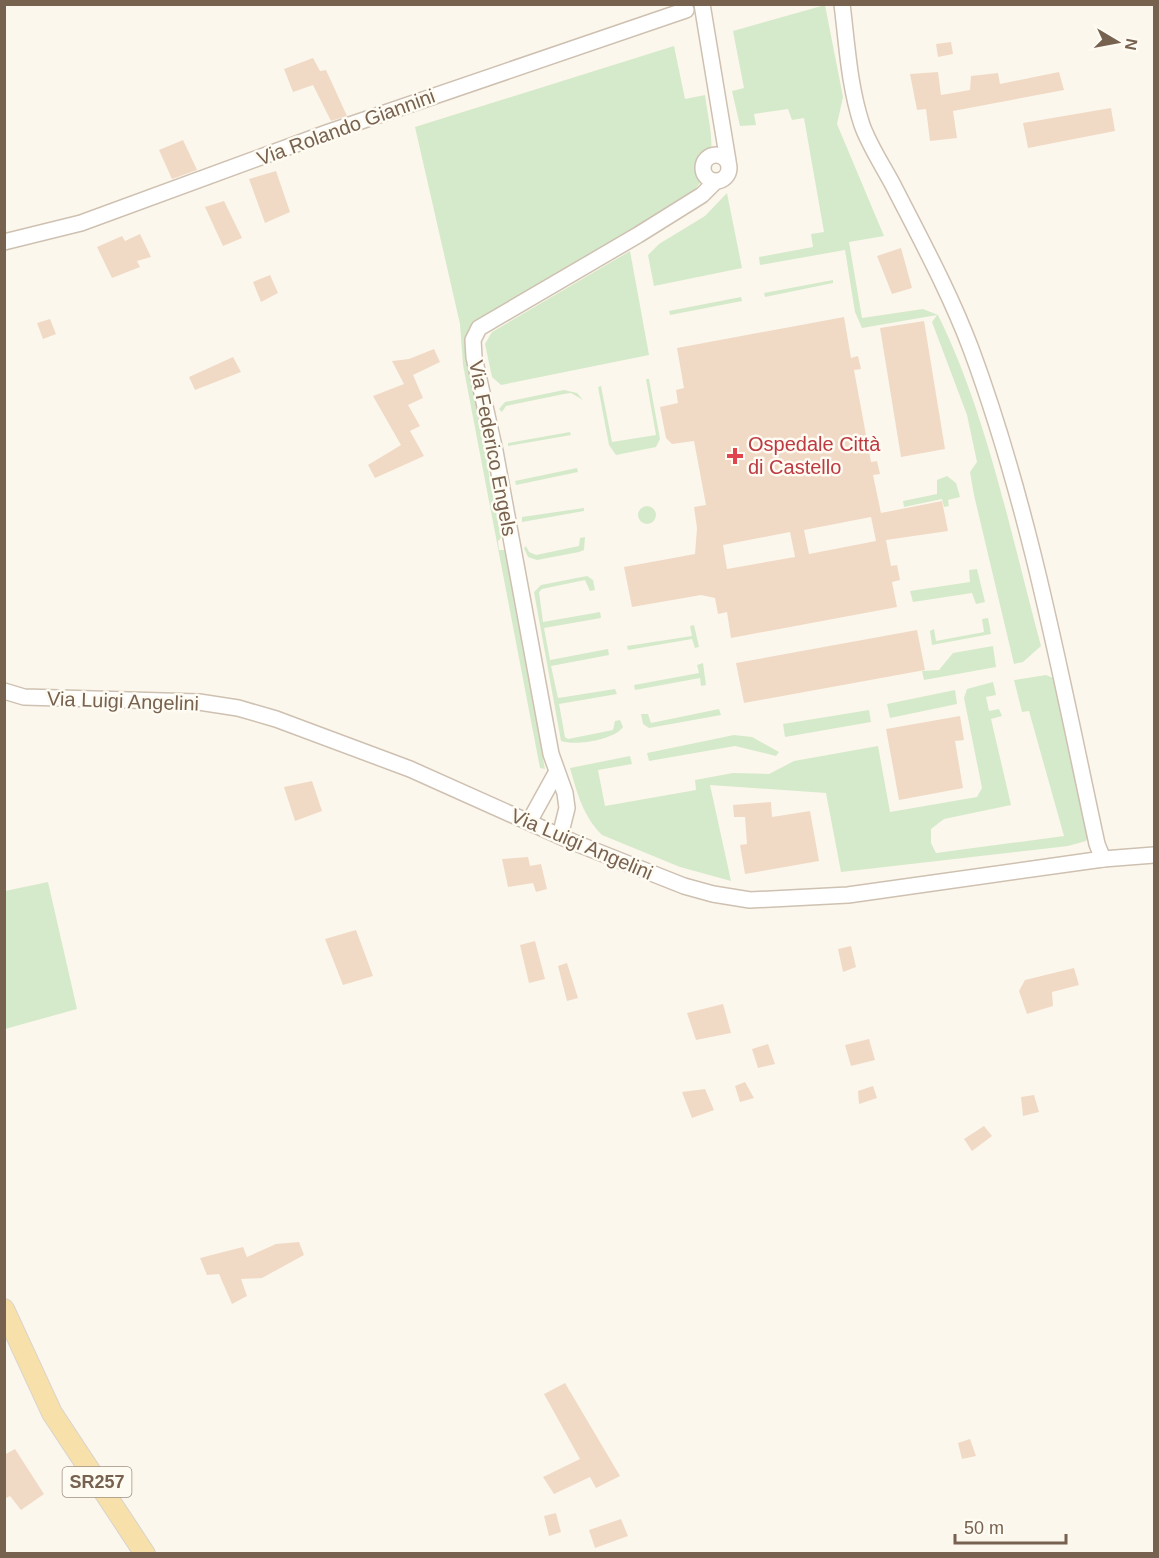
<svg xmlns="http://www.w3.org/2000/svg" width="1159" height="1558" font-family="Helvetica,sans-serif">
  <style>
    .green { fill: #d5eaca }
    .building { fill: #f0dac5; fill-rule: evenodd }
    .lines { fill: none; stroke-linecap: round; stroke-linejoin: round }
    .minor-casing { stroke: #cec1b1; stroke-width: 18 }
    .major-casing { stroke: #d9d3ce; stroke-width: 22 }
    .minor { stroke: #fff; stroke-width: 15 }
    .major { stroke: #f7e0a9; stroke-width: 20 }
    .health-dot { fill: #e0444e; stroke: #fefbf3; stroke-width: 2 }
    .labels { text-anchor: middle; stroke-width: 5; stroke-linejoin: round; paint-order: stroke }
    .shield { fill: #fefbf3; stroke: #a08f80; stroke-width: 1.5 }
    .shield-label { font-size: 18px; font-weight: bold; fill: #77614f }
    .street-label { font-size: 20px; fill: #77614f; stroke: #fefbf3 }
    .health-label { font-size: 20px; fill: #be3a42; stroke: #fefbf3; text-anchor: start }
  </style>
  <rect width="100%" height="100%" fill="#fcf7ec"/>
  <!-- green -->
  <g class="green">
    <path d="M825,5L843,97L837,124L884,236L849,242L862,318L923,309L938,315C987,414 1012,539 1041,646L1023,662L1014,664L974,495L970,472L977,462L967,415L932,322L937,315L862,328L855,312L845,250L760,265L759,257L813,247L811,234L824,232L804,118L792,120L788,109L754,114L756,125L740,126L732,91L744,88L733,31Z"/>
    <path d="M674,46L685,99L705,95C711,138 721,160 690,196L475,321L468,331L466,352L501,538L498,541L499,550H505L545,769L540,768L463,365L460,324L415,127Z"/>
    <polygon points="727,193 742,268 654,286 648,255 659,244 705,216"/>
    <polygon points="630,251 649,355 501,385 492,377 485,344 492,332"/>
    <polygon points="833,280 833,283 765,297 764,293"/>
    <polygon points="741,297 742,301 670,315 669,311"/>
    <polygon points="646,379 649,379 660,439 656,447 616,455 609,445 598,387 601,386 612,442 656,435"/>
    <polygon points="564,390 577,393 583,400 571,393 564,394 506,406 502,412 499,409 505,402"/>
    <polygon points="570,432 571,435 508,446 508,443"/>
    <polygon points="577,468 578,472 516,485 515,481"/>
    <polygon points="947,476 956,483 960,497 948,500 949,506 944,507 942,499 904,507 903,501 937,494 937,480"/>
    <circle cx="647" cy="515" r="9"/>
    <polygon points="584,508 584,511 522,522 522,517"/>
    <polygon points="585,537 584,550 579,552 537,560 528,557 524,548 526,546 529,552 536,555 579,546 580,538"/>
    <polygon points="977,569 985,602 976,604 972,593 913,602 910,591 970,582 969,570"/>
    <path d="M587,576L593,580L595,590L590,591L585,580L542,589L539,592L543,622L600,612L601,618L544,628L550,660L608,649L609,655L551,666L558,698L615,689L617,694L559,704L565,737L568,739L613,730L615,721L620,720L623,727C614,740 576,746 561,741L534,592L541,585Z"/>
    <polygon points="988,618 991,634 932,645 930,631 934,629 936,641 984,632 982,619"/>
    <polygon points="694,625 699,647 695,648 692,639 628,650 627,646 692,636 690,626"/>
    <polygon points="993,646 996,667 924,680 922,671 939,670 953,653"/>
    <polygon points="703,663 706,685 701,686 700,678 635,690 634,685 699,673 697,665"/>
    <path d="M1046,675L1053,678L1091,833L1086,841L1068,846L841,872L826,793L710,785L731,881L680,867L602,835C583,816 577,793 570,768L630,756L632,764L598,770L605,806L696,790L695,780L733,773L769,774L794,761L878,746L890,812L977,797L982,788L964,698L967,689L993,682L996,695L986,697L989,711L999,709L1002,716L991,719L1011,805L944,819L931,829V843L936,853L1064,836L1029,711L1022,712L1014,680Z"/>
    <polygon points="955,690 957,704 890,718 887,704"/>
    <polygon points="719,709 721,715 649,728 643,724 641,714 648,714 651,723"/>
    <polygon points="869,710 871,722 785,737 783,724"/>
    <polygon points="734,735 752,737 779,752 776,756 735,746 649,761 647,753"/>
    <polygon points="48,882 77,1009 5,1029 5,891"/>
  </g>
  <!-- building -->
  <g class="building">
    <polygon points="951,42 953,54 938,57 936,44"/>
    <polygon points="313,58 320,71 326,70 347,116 331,121 313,85 293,92 284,69"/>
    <polygon points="938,72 941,95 970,90 971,76 998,73 1000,84 1059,72 1064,90 953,111 957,138 930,141 926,109 917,110 910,74"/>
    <polygon points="1111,108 1115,131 1028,148 1023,123"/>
    <polygon points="183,140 197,170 172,179 159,150"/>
    <polygon points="276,171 290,212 265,223 249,179"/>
    <polygon points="224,201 242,238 223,246 205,207"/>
    <polygon points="140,234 151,257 137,261 140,267 112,278 97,247 122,236 125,241"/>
    <polygon points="901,248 912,288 892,294 877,256"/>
    <polygon points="270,275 278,293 261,302 253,282"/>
    <path d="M844,317L851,358L858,356L861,369L854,370L871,462L877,461L880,474L873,475L881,513L942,501L948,531L886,540L891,566L897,565L900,580L892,582L897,607L731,638L727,612L718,614L715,598L701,595L632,607L624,567L695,554L697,528L694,507L706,505L694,441L672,444L666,438L660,407L678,403L676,390L684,388L677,348ZM871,517L876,541L809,554L804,530ZM790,532L795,557L727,569L723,545Z"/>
    <polygon points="50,319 56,334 43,339 37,323"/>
    <polygon points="924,321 945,449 901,457 880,328"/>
    <polygon points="434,349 440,362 413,375 423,398 408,405 420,426 410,431 424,456 375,478 368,465 401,445 373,396 404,384 392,361 409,359"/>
    <polygon points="233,357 241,372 195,390 189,377"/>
    <polygon points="917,630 925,670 744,703 736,663"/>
    <polygon points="960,716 964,740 955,741 963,788 899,800 886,729"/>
    <polygon points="312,781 322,811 295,821 284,787"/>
    <polygon points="771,802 772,817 810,811 819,861 745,874 740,845 747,844 745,817 734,817 733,805"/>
    <polygon points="528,857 530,866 541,864 547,889 536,892 533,883 508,887 502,859"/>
    <polygon points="356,930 373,976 343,985 325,939"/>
    <polygon points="535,941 545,979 529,983 520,945"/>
    <polygon points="851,946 856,967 843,972 838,949"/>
    <polygon points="567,963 578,998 567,1001 558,966"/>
    <polygon points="1074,968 1079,985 1052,992 1053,1006 1027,1014 1019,991 1025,980"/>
    <polygon points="723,1004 731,1033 696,1040 687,1013"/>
    <polygon points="869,1039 875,1060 851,1066 845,1045"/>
    <polygon points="768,1044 775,1064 758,1068 752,1049"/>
    <polygon points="745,1082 754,1098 740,1102 735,1086"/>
    <polygon points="873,1086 877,1098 859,1104 858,1091"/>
    <polygon points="705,1089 714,1110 692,1118 682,1092"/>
    <polygon points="1034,1095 1039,1112 1023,1116 1021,1097"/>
    <polygon points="984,1126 992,1136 972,1151 964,1139"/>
    <polygon points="299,1242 304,1255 262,1278 241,1279 247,1296 232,1304 219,1274 207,1275 200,1258 243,1247 247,1257 276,1244"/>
    <polygon points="565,1383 620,1476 596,1488 590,1477 554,1494 543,1477 580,1459 544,1394"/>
    <polygon points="970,1439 976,1456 962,1459 958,1443"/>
    <polygon points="15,1449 44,1494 21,1510 10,1496 4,1499 4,1455"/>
    <polygon points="556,1513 561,1532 549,1536 544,1516"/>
    <polygon points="621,1519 628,1536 595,1548 589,1530"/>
  </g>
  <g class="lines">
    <defs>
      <g id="minor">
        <polyline points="702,4 728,161"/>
        <path d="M842,4C847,44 849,86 862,125C869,145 883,166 893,185C920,238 950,293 971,349C1030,508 1061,678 1097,844L1103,859"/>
        <circle cx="716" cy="168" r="13"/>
        <polyline points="4,242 81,223 329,132 686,10"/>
        <polyline points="4,691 24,697 199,702 238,708 276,719 410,769 573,842 684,886 713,894 750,900 848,895 1103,859 1154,855"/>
        <polyline points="529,822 556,773"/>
        <polyline points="560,836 567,808 565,793 551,754 495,451 474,357 473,340 479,328 638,235 702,195 715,182"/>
      </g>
      <polyline id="major" points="4,1309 52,1413 145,1554"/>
    </defs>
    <!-- minor casing -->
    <use href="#minor" class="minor-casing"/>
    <!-- major casing -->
    <use href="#major" class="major-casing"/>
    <!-- minor -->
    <use href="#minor" class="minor"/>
    <!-- major -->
    <use href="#major" class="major"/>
  </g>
  <!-- markers -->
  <path class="health-dot" d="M732 447h6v6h6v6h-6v6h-6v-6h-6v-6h6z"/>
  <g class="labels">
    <!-- shield labels -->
    <rect class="shield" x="62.5" y="1467" width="69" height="30" rx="4.5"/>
    <g class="shield-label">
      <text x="97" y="1488">SR257</text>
    </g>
    <!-- street labels -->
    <g class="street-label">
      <text transform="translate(346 127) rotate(-20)" y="7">Via Rolando Giannini</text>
      <text transform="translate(493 448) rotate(79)" y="7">Via Federico Engels</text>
      <text transform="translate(123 701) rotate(2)" y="7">Via Luigi Angelini</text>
      <text transform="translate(582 844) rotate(23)" y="7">Via Luigi Angelini</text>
    </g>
    <!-- health labels -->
    <g class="health-label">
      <text x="748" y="451">Ospedale Città<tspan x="748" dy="23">di Castello</tspan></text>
    </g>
  </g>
  <!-- border -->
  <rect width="1159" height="1558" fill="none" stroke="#77614f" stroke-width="12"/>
  <!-- north arrow -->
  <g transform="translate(1117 42) rotate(100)" stroke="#fefbf3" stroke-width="4.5" paint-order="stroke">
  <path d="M0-4.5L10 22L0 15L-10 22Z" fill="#77614f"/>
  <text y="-9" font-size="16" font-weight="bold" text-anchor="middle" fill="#77614f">N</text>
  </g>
  <!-- scale -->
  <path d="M955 1534v9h111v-9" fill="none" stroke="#77614f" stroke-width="3"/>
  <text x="964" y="1534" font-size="18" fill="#77614f" stroke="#fefbf3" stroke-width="4.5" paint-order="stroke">50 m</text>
</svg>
